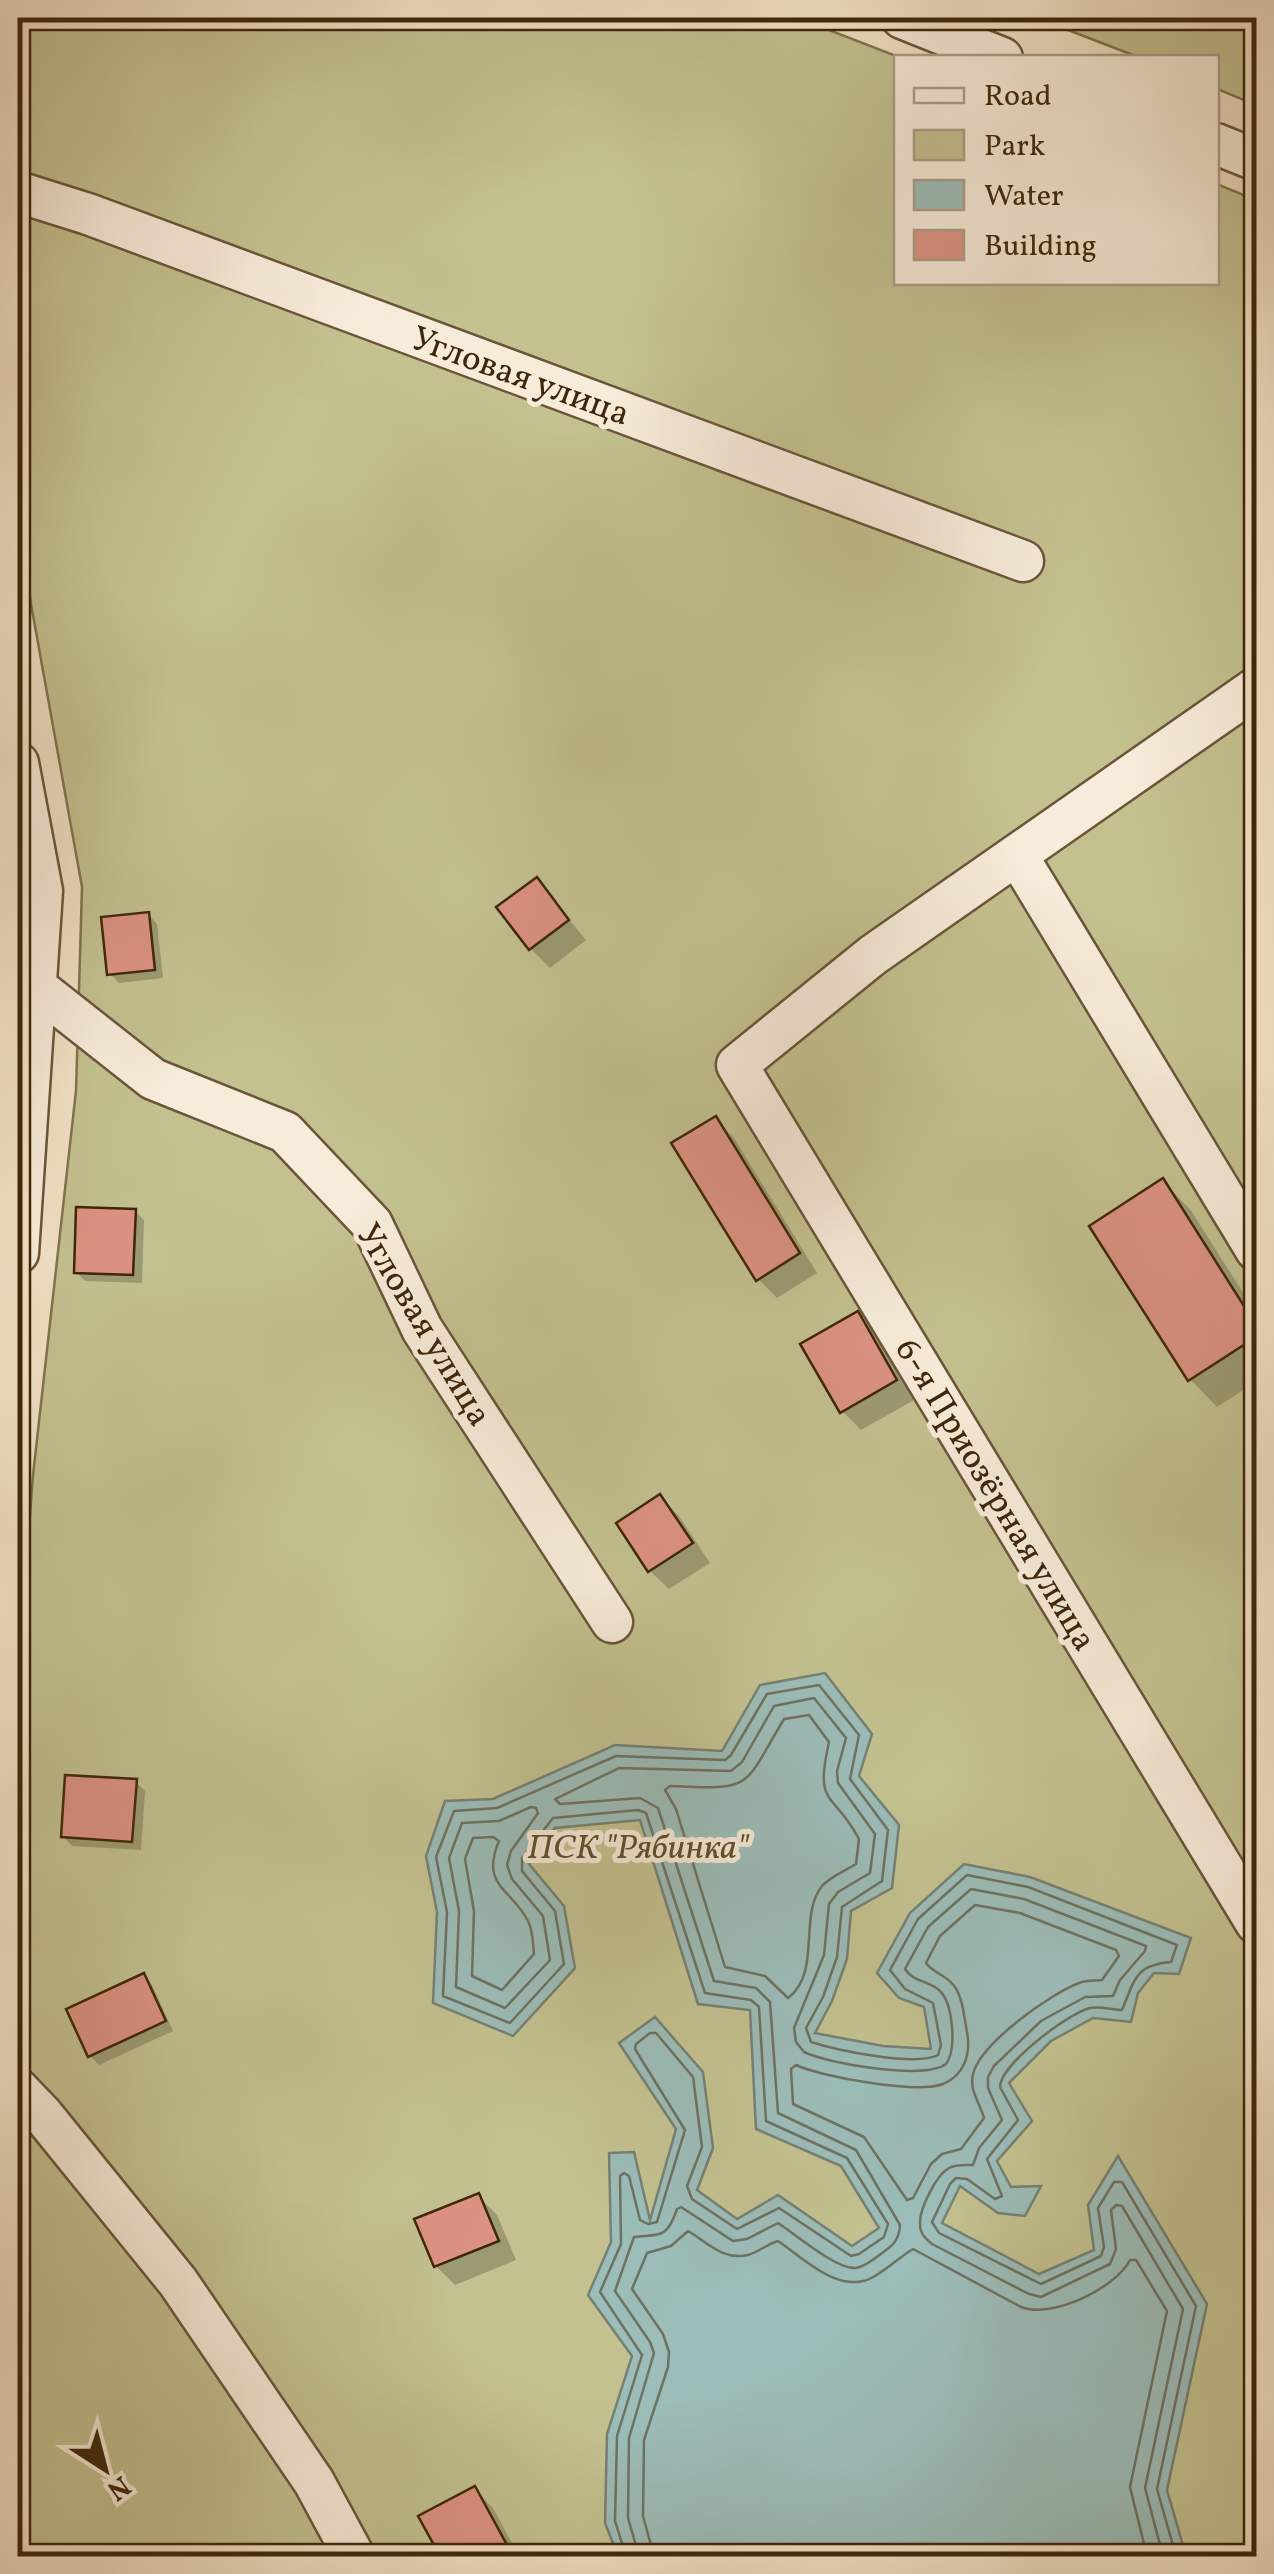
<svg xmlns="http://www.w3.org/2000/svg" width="1274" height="2574" font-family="Vollkorn,serif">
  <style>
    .green { fill: #c3c190; stroke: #80744d; stroke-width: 2.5 }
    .water { fill: #9cbdb9; stroke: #768173; stroke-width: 2.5 }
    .shadow { fill: #0003 }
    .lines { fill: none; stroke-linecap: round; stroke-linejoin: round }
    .shore { stroke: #6d7262; stroke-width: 2.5 }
    .building { fill: #dc9283; stroke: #3e260a; stroke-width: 2.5 }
    .street-casing { stroke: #6b5539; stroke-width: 45 }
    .street { stroke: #f7ecda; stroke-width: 40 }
    .labels { text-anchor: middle; stroke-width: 10; stroke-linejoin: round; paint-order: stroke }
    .street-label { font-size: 35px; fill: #3e260a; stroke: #f7ecda }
    .park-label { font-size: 35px; font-style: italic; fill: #5f4d2c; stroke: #f7ecda }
  </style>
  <rect width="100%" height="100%" fill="#f2e1c6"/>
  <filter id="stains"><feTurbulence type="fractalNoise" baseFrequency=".002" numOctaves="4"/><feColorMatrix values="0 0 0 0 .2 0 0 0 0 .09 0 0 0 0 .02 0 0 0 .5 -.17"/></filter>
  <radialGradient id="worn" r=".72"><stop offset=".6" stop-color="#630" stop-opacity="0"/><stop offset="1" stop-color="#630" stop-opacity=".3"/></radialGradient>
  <!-- green -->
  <g class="green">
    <polygon points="18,18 798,18 899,57 896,282 1216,282 1217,184 1256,200 1256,2556 18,2556 18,1674 33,1475 76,1091 82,887 18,532"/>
    <polygon points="1037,18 1256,18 1256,105 1217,89 1216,58 1138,57"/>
  </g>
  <!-- water -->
  <polygon class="water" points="825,1673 872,1734 859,1776 899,1825 892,1888 851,1911 847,1959 832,2001 815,2033 883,2046 931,2049 924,2007 899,1998 877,1973 910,1913 964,1864 1030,1877 1191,1938 1179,1974 1154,1973 1138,1993 1131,2022 1093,2018 1051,2041 1009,2083 1032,2121 997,2161 1011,2187 1041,2186 1025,2216 998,2213 960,2186 942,2223 1039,2274 1094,2250 1088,2205 1118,2156 1207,2304 1167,2490 1186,2556 618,2556 605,2523 607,2434 632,2356 588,2295 611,2242 609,2153 634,2152 650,2220 676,2129 619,2043 655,2017 703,2072 713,2148 697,2190 737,2219 778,2195 852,2246 879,2228 841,2166 756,2129 750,2010 698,2004 640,1820 555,1828 529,1864 564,1906 575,1968 513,2036 433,2003 437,1912 426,1856 445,1801 493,1799 615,1745 722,1751 760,1685"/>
  <!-- shadow -->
  <g class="shadow">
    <polygon points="536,880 586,940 550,968 531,949"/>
    <polygon points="148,914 157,924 163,978 119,983 110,974"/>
    <polygon points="715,1119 734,1138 817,1273 777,1298 758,1279"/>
    <polygon points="1163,1182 1190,1209 1256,1313 1256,1382 1217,1407 1190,1379"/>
    <polygon points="135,1211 144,1220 142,1283 85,1281 76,1272"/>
    <polygon points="857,1314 876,1333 914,1400 861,1430 842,1411"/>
    <polygon points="660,1497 679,1516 710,1563 669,1589 650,1571 619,1524"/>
    <polygon points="136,1782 145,1791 141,1850 72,1846 63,1836"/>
    <polygon points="143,1976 152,1985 173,2031 99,2065 90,2056"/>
    <polygon points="478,2196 497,2215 516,2260 455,2285 436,2266"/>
    <polygon points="474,2489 493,2508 519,2556 443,2556 422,2517"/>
  </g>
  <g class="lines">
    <!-- shore -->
    <g class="shore">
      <path d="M809,1715L829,1742C814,1808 833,1790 859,1839L856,1864C845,1871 831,1876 822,1886C798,1916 822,1972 788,1998L765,1976L725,1967L676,1809L665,1790L670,1786C755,1790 742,1789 784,1719Z"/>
      <polygon points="531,1807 536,1808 538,1813 511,1851 507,1865 512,1879 543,1916 550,1960 505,2008 456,1987 459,1911 449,1858 462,1823 499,1821"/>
      <path d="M493,1837L499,1841C480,1886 511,1888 528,1921C533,1930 533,1945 534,1954L502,1990L472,1976L474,1911L465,1859L473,1838Z"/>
      <path d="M975,1905L1020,1913L1116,1950L1119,1956L1102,1980C1095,1981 1087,1980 1079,1983C1050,1994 981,2043 973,2074C969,2091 980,2103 984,2118L961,2149L942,2154L931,2164L913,2198L907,2200L864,2137L793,2104L791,2069L796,2065C822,2077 917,2094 943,2084C965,2075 971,2053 967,2032C964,2017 963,1999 955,1987C947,1975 933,1973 926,1963L940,1936Z"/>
      <path d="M626,2556L615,2521L617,2436L642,2355L600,2292L621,2244L620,2176L624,2173L629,2176L640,2220L648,2224L657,2222L685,2130L635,2049L636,2044L650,2033H656L693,2077L702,2147L687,2186L692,2199L737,2229L779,2208L851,2256L859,2254L884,2237L888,2224L847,2158L766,2121L759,2007L751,2000L705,1993L646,1813L638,1810L553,1818L522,1858V1871L555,1911L564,1964L510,2023L443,1996L447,1912L436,1857L454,1811L497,1808L616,1756L725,1760L731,1755L767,1694L819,1685L859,1735L850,1779L888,1830L882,1881L842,1907L837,1957L823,1997L806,2028L811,2042C836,2050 915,2067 938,2055L941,2045L933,2003L905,1989L890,1970L918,1919L967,1875L1028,1887L1177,1945L1171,1962C1135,1965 1135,1979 1122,2010C1113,2010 1100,2006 1090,2008C1067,2014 1001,2064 1000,2087L1018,2120L987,2159L1002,2196L995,2199L967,2179L956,2178L950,2184L932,2222L939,2233L1041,2284L1101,2256L1104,2247L1098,2208L1114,2182H1122L1196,2306L1157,2489L1176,2556"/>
      <path d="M639,2556L628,2518L629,2438L654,2353L650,2342L615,2291L634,2237C660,2234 667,2239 677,2209L681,2207L733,2241L747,2239L778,2223C795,2234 837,2270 856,2268C864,2267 871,2261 878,2256C891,2247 899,2242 900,2225L856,2150L778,2113L770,2002L756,1988L714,1981L658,1808L640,1798L560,1804L555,1799L619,1768L731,1771L742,1762L774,1706L814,1698L846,1738L837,1771L838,1783L875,1834L870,1873L838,1892L829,1904L824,1955L794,2028L796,2042L804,2052C829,2064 924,2080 946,2064C957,2049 953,2004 940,1991C929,1980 914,1983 905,1969L928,1927L971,1889L1024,1899L1146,1946L1145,1951L1120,1980L1113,1996L1085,1997L1041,2021L994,2066L988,2077V2088L1002,2120L979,2148L973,2165C965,2165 956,2164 949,2168C936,2175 919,2210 920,2224C920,2234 926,2239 932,2244L1029,2294L1041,2297L1110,2264L1116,2249L1111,2210L1116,2205L1122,2206L1183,2309L1145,2488L1163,2556"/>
      <path d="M654,2556L643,2516L644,2440L668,2367L669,2352L663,2334L632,2289L647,2253L671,2246L688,2231C707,2242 723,2261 748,2255C758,2252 768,2244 778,2241C805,2259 841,2297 875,2276C889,2268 901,2256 913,2249L1021,2307C1051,2319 1115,2289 1130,2260H1136L1167,2311L1130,2487L1147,2556"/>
    </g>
  </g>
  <!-- building -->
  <g class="building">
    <polygon points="537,877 569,920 529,950 496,907"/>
    <polygon points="149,912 155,970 107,975 101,917"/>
    <polygon points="716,1116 800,1253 756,1281 671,1143"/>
    <polygon points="1163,1178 1256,1325 1256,1337 1188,1381 1089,1226"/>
    <polygon points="76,1207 136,1209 133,1275 74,1273"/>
    <polygon points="858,1311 897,1380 840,1413 800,1344"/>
    <polygon points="660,1494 693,1543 648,1572 616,1523"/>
    <polygon points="65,1775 137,1779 132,1842 61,1837"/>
    <polygon points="144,1973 166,2021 88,2057 66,2009"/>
    <polygon points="479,2193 499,2241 434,2267 414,2219"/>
    <polygon points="475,2486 513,2556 440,2556 418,2516"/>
  </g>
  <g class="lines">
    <defs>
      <g id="street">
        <polyline points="902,18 1002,58"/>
        <polyline points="1216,144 1256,160"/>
        <polyline points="18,192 88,214 1023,561"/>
        <polyline points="1256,688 873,955 737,1065 1256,1923"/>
        <polyline points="18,763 42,891 18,1253"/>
        <polyline points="1017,855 1256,1250"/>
        <polyline points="35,986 153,1079 285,1132 372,1224 422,1329 612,1622"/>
        <polyline points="18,2089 42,2114 178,2282 314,2482 354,2556"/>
      </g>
    </defs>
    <!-- street casing -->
    <use href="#street" class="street-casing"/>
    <!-- street -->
    <use href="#street" class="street"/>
  </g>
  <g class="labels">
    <!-- street labels -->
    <g class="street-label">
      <text transform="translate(521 375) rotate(20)" y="12">Угловая улица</text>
      <text transform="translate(425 1324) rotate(59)" y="12">Угловая улица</text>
      <text transform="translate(997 1494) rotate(59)" y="12">6-я Приозёрная улица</text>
    </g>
    <!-- park labels -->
    <g class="park-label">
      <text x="638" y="1858">ПСК "Рябинка"</text>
    </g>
  </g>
  <!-- margin -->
  <rect width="1274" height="2574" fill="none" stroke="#f2e1c6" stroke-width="60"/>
  <rect x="20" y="20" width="1234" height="2534" fill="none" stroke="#3e260a" stroke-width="5"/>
  <rect x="30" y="30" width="1214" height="2514" fill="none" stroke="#3e260a" stroke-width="2.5"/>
  <!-- legend -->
  <rect x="894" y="55" width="325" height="230" fill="#f7ecda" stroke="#ad9d87" stroke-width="2.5"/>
  <rect x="914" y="88" width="50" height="15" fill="#f7ecda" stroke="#ad9d87" stroke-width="2.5"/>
  <text x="984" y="105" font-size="30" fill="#3e260a">Road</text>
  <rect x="914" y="130" width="50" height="30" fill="#c3c190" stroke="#ad9d87" stroke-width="2.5"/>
  <text x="984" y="155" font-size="30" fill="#3e260a">Park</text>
  <rect x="914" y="180" width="50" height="30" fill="#9cbdb9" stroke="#ad9d87" stroke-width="2.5"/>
  <text x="984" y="205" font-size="30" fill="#3e260a">Water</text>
  <rect x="914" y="230" width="50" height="30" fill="#dc9283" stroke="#ad9d87" stroke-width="2.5"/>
  <text x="984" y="255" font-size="30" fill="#3e260a">Building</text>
  <!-- north arrow -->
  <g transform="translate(105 2469) rotate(144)" stroke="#f7ecda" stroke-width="8" paint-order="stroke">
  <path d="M0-8L18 38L0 25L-18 38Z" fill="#3e260a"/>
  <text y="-15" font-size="28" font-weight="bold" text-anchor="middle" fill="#3e260a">N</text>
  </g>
  <rect width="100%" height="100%" filter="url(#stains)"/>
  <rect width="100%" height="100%" fill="url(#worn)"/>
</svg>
